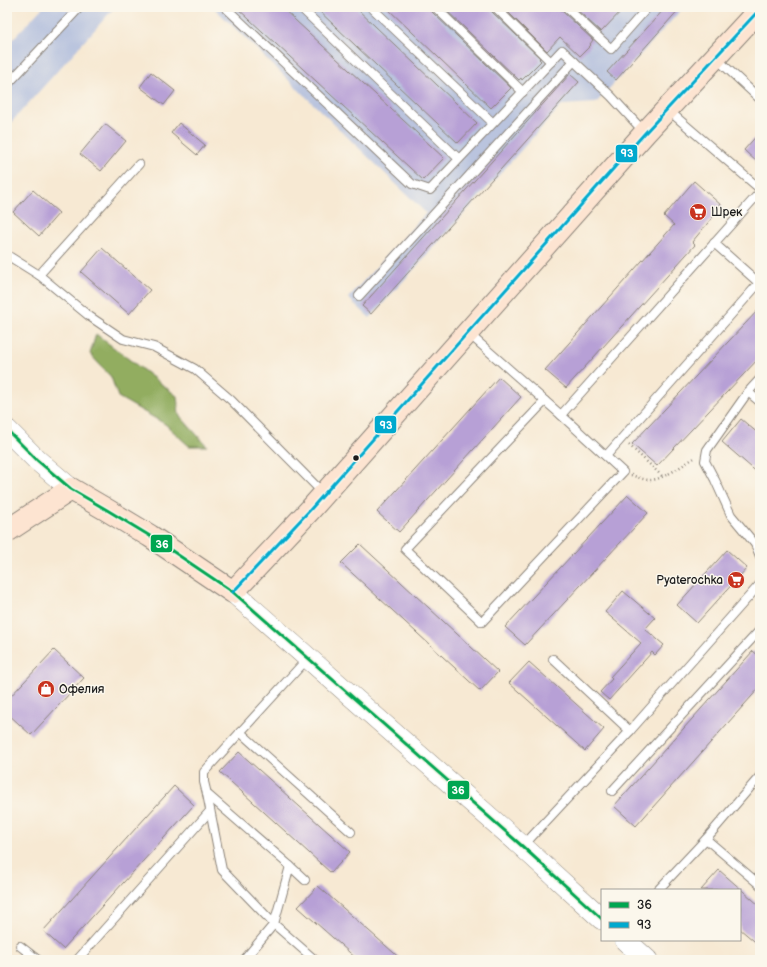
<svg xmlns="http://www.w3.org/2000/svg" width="767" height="967" font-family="'Balsamiq Sans',sans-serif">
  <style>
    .industrial { fill: #bac4de }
    .forest { fill: #92ad60; stroke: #57643e }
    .building { fill: #b7a0d6 }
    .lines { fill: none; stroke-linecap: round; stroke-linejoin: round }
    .service-casing { stroke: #8a8278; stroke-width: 10 }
    .tertiary-casing { stroke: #8a8278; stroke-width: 22 }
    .secondary-casing { stroke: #8a8278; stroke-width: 24 }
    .path { stroke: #8a8278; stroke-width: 2.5; stroke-dasharray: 1 3; stroke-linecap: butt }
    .service { stroke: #fff; stroke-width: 8 }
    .tertiary { stroke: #fff; stroke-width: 21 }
    .secondary { stroke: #fde4d1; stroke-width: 22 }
    .bus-1-casing { stroke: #fbf7ec; stroke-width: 6 }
    .bus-2-casing { stroke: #fbf7ec; stroke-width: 6 }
    .bus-1 { stroke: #00a651; stroke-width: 3 }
    .bus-2 { stroke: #00a9ce; stroke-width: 3 }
    .bus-dot { fill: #1c1c1c; stroke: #fbf7ec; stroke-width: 1.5 }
    .labels { text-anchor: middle; stroke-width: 3; stroke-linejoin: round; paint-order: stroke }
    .poi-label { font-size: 12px; fill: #1c1c1c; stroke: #fbf7ec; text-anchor: start }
    .line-badge { stroke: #fbf7ec; stroke-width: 1.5 }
    .badge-label { font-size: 11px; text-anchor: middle; font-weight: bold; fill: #fff }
  </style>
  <rect width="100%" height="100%" fill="#fbf7ec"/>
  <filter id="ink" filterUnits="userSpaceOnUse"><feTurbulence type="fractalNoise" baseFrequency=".025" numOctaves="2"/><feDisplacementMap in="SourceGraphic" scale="8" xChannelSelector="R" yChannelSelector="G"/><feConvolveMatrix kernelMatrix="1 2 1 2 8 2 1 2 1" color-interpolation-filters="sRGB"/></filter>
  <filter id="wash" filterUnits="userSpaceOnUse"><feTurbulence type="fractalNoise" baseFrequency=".012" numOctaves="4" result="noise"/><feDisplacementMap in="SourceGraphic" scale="16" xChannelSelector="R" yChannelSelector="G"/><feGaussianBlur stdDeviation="0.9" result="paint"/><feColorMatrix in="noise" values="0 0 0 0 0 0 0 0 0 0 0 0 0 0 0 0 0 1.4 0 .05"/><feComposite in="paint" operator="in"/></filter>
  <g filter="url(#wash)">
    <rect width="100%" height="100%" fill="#f7e9d3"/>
    <!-- industrial -->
    <g class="industrial">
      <polygon points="43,7 115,7 7,127 7,45"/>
      <polygon points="213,7 684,7 596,103 562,105 370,318 348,298 426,213"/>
    </g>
    <!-- forest -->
    <polygon class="forest" points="96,334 177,396 179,415 207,446 189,446 165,424 118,397 111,377 90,354"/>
    <g id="blocks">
      <!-- building -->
      <g class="building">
        <polygon points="236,7 281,7 444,158 423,180"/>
        <polygon points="315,7 355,7 477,123 458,143"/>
        <polygon points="386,7 430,7 431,11 511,88 491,108"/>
        <polygon points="443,7 490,7 491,11 540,58 539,59 541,61 522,80 521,78 519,80"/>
        <polygon points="503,7 561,7 562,11 593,40 590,44 591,45 580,56 560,37 547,51"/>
        <polygon points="574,7 625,7 601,32"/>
        <polygon points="666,7 681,7 616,80 607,72"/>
        <polygon points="151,72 175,91 164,105 140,87"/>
        <polygon points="570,74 579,82 371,314 362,306"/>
        <polygon points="179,123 205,145 197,155 171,133"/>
        <polygon points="105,124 126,141 101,171 80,154"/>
        <polygon points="760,132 760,165 744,150"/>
        <polygon points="694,181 722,206 692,242 695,245 566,388 545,370 674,225 664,216"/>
        <polygon points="33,190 59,213 39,236 13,212"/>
        <polygon points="102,248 150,290 129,314 81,272"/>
        <polygon points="760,308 760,357 657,466 632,444"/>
        <polygon points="499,377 521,397 399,532 377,512"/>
        <polygon points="741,419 760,435 760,475 722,442"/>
        <polygon points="628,495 648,513 525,645 505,627"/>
        <polygon points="360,544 498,672 480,691 341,563"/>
        <polygon points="727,550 747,568 697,623 677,605"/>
        <polygon points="623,591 655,618 645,629 664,645 655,655 652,652 609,700 600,692 612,679 610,677 641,643 605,612"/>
        <polygon points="54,650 84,678 31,735 7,713 7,700"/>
        <polygon points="753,651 760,657 760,687 636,826 614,806"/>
        <polygon points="529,662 604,729 585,751 509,683"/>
        <polygon points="239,752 350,852 331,873 220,772"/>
        <polygon points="174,786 194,805 63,949 43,931"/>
        <polygon points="719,870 760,906 760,946 740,929 740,890 701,890"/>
        <polygon points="318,886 402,960 358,960 298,907"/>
      </g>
    </g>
  </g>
  <g filter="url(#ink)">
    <use href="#blocks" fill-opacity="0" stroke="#8a8278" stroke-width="1"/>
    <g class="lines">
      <defs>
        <g id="service">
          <polyline points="225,7 412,184 430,190 562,50 611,96 645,133"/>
          <polyline points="300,7 459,159"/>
          <polyline points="371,7 493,123"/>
          <polyline points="435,7 523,92"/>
          <polyline points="495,7 551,62"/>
          <polyline points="566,7 611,49 648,7"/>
          <polyline points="716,58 760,99"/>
          <polyline points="7,85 80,7"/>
          <polyline points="668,110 760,189"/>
          <polyline points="7,255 39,275 89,316 123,339 154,347 195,369 231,400 324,494"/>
          <polyline points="39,275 139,164"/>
          <polyline points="359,296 574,61"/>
          <polyline points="468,333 561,415 760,192"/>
          <polyline points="760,379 748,392 760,402"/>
          <polyline points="748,392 707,450 705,461 715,480 731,515 755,544 760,556"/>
          <polyline points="545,401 405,549 482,622 623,472 561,415"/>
          <polyline points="606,456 759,283 714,243"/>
          <polyline points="553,659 630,731"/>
          <polyline points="240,732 351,832"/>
          <polyline points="612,791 760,630"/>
          <polyline points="207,794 222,870 274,924 315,960"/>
          <polyline points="706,839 760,885"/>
          <polyline points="523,846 630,731 760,584"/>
          <polyline points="290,866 305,880"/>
          <polyline points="658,890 706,839 760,776"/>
          <polyline points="20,946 38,960"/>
          <polyline points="77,960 210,811"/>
          <polyline points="244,960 274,924 290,866 207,794 204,782 204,772 308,658"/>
        </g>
        <g id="tertiary">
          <polyline points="7,430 37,460 71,489"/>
          <polyline points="233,592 522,846 602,919"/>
          <polyline points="625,940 647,960"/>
        </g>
        <polyline id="secondary" points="7,531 71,489 107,510 150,536 233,592 310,510 645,133 760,9"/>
      </defs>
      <!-- service casing -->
      <use href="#service" class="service-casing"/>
      <!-- tertiary casing -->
      <use href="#tertiary" class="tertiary-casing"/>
      <!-- secondary casing -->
      <use href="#secondary" class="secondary-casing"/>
      <!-- path -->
      <g class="path">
        <polyline points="629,445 662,476"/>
        <path d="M631,475C637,477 644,480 650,480C663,480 684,464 696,457"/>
      </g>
      <!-- service -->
      <use href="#service" class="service"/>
      <!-- tertiary -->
      <use href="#tertiary" class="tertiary"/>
      <!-- secondary -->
      <use href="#secondary" class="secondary"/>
      <defs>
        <polyline id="bus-1" points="7,430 37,460 71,489 107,510 150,536 233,592 522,846 602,919"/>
        <polyline id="bus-2" points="233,592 310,510 645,133 760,9"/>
      </defs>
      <!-- bus-1 casing -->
      <use href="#bus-1" class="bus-1-casing"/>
      <!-- bus-2 casing -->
      <use href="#bus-2" class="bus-2-casing"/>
      <!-- bus-1 -->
      <use href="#bus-1" class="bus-1"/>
      <!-- bus-2 -->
      <use href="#bus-2" class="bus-2"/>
    </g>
  </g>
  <!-- icons -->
  <defs>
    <symbol id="supermarket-disc" viewBox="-11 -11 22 22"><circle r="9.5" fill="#c8321e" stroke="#fbf7ec"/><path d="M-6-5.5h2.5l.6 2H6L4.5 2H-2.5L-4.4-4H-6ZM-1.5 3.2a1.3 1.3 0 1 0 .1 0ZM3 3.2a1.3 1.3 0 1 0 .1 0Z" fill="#fff"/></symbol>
    <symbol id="shop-disc" viewBox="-11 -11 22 22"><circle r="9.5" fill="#c8321e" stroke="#fbf7ec"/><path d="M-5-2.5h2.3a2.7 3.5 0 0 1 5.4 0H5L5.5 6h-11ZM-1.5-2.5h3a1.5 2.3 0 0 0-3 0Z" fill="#fff"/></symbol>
  </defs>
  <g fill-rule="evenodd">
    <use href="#supermarket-disc" x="688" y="202" width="20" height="20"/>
    <use href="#supermarket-disc" x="726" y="570" width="20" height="20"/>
    <use href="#shop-disc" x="36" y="679" width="20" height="20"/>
  </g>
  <!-- markers -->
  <circle class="bus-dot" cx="356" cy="458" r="3.5"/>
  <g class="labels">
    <!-- poi labels -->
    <g class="poi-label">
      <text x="711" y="216">Шрек</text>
      <text x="723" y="584" text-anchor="end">Pyaterochka</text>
      <text x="59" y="693">Офелия</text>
    </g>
  </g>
  <g class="line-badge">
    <rect x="615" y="144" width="23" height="19" rx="4" fill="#00a9ce"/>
    <rect x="374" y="415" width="23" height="19" rx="4" fill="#00a9ce"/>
    <rect x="150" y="534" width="23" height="19" rx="4" fill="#00a651"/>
    <rect x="447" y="780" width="23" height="20" rx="4" fill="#00a651"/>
  </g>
  <g class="badge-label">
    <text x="627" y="157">93</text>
    <text x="386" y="429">93</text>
    <text x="162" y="548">36</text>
    <text x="458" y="794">36</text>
  </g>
  <!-- margin -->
  <rect width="767" height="967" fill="none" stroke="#fbf7ec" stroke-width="24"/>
  <!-- legend -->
  <rect x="601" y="889" width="140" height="52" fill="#fbf7ec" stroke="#a29f99"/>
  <rect x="609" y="902" width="20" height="6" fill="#00a651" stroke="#a29f99"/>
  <text x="637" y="909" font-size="12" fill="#1c1c1c">36</text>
  <rect x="609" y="922" width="20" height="6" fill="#00a9ce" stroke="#a29f99"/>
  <text x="637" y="929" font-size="12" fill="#1c1c1c">93</text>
</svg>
